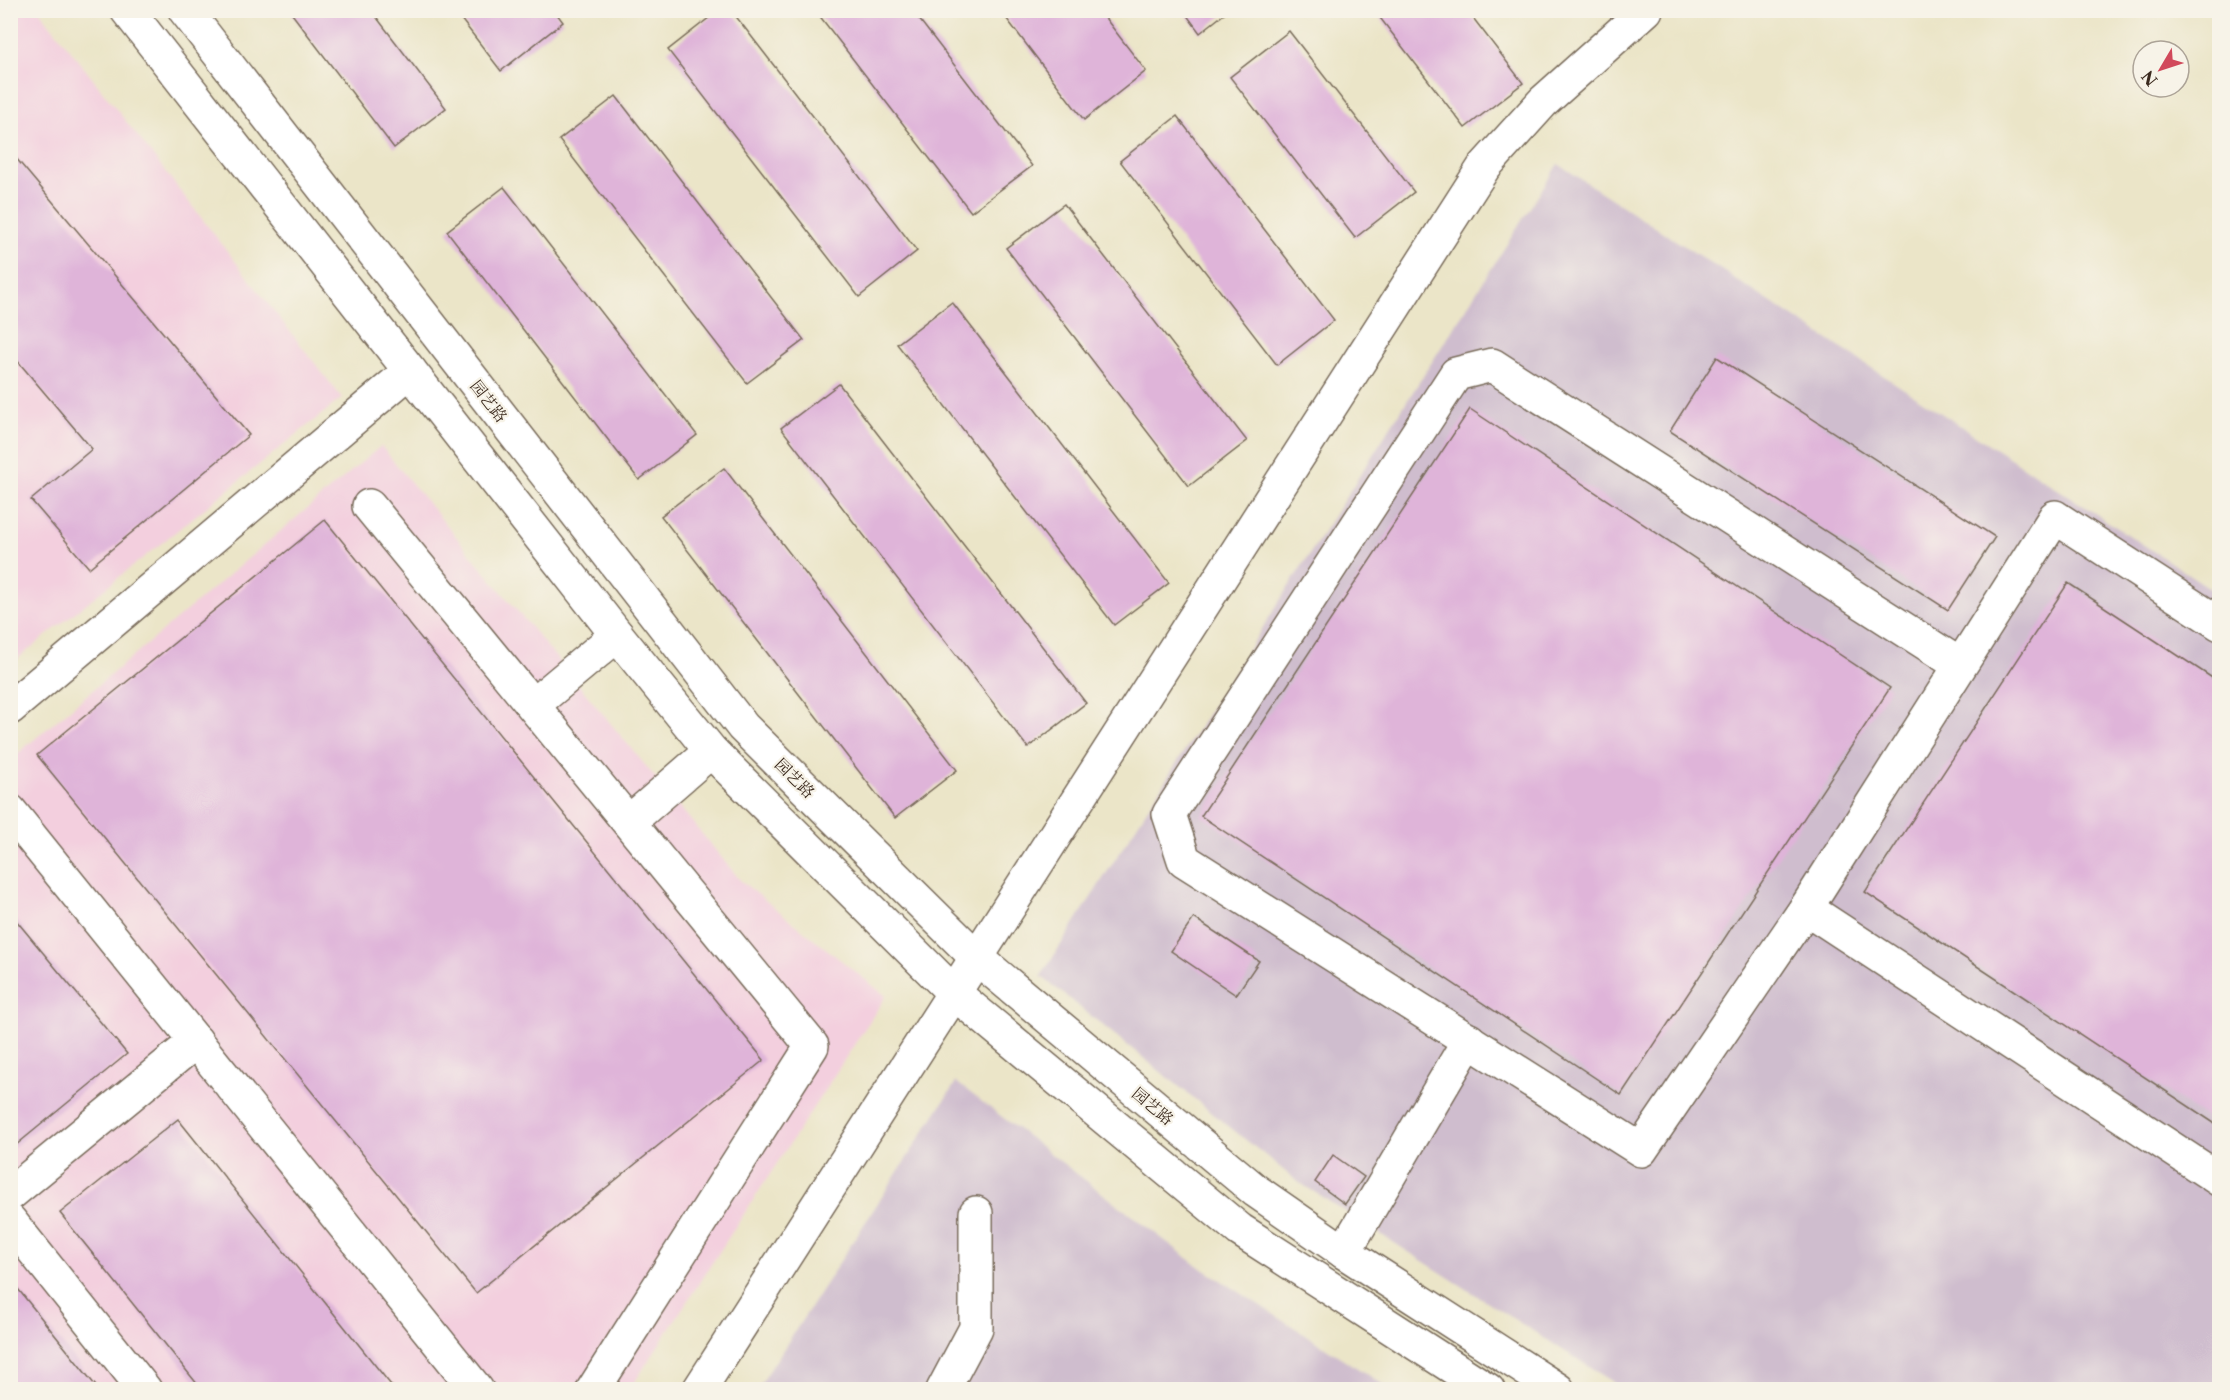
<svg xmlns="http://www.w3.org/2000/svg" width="2230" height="1400" font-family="'Libre Caslon Text','Noto Serif SC',serif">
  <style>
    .built { fill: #f3cfde }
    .industrial { fill: #cfbdce }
    .building { fill: #dfb4d9 }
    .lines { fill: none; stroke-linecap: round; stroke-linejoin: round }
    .minor-casing { stroke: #796b5a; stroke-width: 36 }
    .minor { stroke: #fff; stroke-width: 33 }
    .labels { text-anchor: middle; stroke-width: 4.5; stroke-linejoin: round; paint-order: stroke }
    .street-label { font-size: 16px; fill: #3b2a1e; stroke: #f7f3e8 }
  </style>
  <rect width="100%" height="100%" fill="#f7f3e8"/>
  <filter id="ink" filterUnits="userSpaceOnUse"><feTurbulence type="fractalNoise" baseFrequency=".0167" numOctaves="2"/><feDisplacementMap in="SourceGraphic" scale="12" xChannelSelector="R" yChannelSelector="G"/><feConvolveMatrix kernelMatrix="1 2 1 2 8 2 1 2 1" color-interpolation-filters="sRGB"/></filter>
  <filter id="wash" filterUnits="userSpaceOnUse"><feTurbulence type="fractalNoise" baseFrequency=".008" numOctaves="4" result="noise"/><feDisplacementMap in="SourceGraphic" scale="24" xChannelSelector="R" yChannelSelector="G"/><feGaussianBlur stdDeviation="1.35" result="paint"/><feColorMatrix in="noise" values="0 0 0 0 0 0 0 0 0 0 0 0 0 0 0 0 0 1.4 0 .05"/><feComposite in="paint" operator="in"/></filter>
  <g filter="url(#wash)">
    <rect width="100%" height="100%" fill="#ebe5c8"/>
    <!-- built -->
    <g class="built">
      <polygon points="39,10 342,398 11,664 10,11"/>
      <polygon points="381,446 741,881 886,996 630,1389 11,1389 10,760"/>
    </g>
    <!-- industrial -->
    <g class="industrial">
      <polygon points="1558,164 2219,594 2219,1389 1624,1389 1297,1181 1041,976"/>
      <polygon points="956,1082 1197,1265 1390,1389 757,1390"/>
    </g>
    <g id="blocks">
      <!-- building -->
      <g class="building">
        <polygon points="289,10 371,10 446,108 394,148"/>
        <polygon points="454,10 554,10 563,22 501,71"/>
        <polygon points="719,10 731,10 917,251 859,297 668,50"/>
        <polygon points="815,10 912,10 1032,166 971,212"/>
        <polygon points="1000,10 1099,10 1146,71 1084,120"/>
        <polygon points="1183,10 1229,10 1200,33"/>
        <polygon points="1374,10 1467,10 1523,83 1465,128"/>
        <polygon points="1289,31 1414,192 1355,238 1230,77"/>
        <polygon points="616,96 804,340 747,383 559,140"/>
        <polygon points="1177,116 1334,320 1277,365 1120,161"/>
        <polygon points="10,151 249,435 89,568 31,500 92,449 10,352"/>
        <polygon points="504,187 697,435 639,480 447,231"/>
        <polygon points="1064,204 1247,441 1189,486 1006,248"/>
        <polygon points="952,302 1169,583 1114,625 897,344"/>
        <polygon points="1717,357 1995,537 1948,610 1670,431"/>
        <polygon points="839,384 1086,703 1028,748 781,428"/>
        <polygon points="1470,409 1890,688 1621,1095 1201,816"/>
        <polygon points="724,468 957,770 895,818 661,516"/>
        <polygon points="325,520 764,1060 476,1293 37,755"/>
        <polygon points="2068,583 2220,683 2220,1127 1865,892"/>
        <polygon points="10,913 127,1054 10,1150"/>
        <polygon points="1194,918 1259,961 1236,995 1171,951"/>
        <polygon points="178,1119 395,1390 202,1390 60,1213"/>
        <polygon points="1333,1155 1364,1177 1345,1204 1315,1182"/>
        <polygon points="10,1279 99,1390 10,1390"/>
      </g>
    </g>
  </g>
  <g filter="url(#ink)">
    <use href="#blocks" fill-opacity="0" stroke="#796b5a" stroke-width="1.5"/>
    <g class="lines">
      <defs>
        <g id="minor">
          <polyline points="127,10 617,635 711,751 954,993 1240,1230 1488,1390"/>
          <polyline points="185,10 743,727 977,958 1256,1191 1344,1252 1558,1390"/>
          <polyline points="369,506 812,1046 593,1390"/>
          <polyline points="1960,665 1492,365 1456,374 1169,814 1184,860 1641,1150 1806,908 2055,517 2220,624"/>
          <polyline points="533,705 617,635"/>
          <polyline points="10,708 410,371"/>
          <polyline points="10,811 477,1390"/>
          <polyline points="629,822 711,751"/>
          <polyline points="1806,908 2220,1180"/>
          <polyline points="10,1194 196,1041"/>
          <polyline points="10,1221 145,1390"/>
          <polyline points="1344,1252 1469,1040"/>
          <polyline points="699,1390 1484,167 1543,102 1646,10"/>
          <polyline points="943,1390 976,1328 976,1213"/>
        </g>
      </defs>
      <!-- minor casing -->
      <use href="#minor" class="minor-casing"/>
      <!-- minor -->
      <use href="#minor" class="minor"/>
    </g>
  </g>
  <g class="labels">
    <!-- street labels -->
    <g class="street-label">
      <text transform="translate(489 401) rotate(52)" y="6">园艺路</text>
      <text transform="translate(795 778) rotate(45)" y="6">园艺路</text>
      <text transform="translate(1153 1106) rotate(40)" y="6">园艺路</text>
    </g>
  </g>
  <!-- margin -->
  <rect width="2230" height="1400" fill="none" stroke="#f7f3e8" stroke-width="36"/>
  <!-- north arrow -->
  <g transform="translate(2161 69) rotate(231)"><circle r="28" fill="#f7f3e8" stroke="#aca397" stroke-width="1.5"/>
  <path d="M0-4.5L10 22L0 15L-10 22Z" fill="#d1495b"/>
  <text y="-9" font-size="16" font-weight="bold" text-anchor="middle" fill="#3b2a1e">N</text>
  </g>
</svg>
